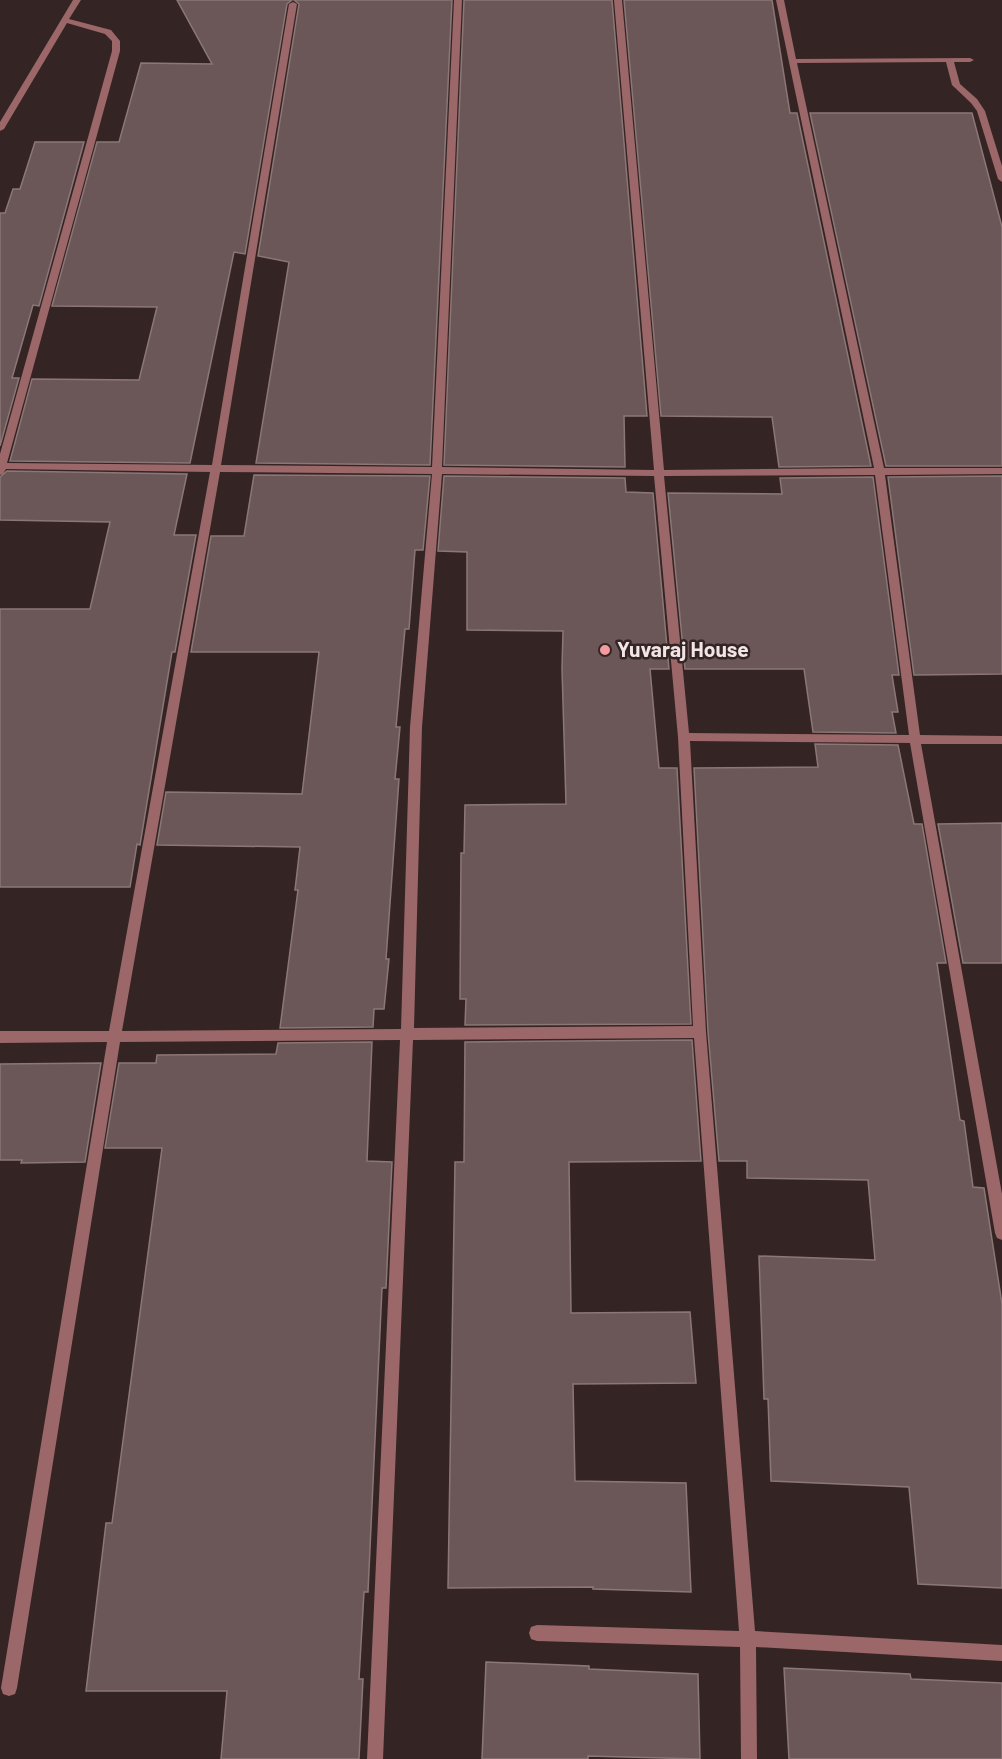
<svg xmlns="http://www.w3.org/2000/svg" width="1002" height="1759" font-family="Barlow,sans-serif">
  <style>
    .building { fill: #6b5757; stroke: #8c7777; stroke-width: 1.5 }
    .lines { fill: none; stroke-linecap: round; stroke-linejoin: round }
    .street { fill: #9b6769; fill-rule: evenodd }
    .poi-dot { fill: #f49b9f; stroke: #352424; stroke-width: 2 }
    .labels { text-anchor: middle; stroke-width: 5; stroke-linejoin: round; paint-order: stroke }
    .poi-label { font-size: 21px; font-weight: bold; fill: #f1e5e5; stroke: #352424; text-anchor: start }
  </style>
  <rect width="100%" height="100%" fill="#352424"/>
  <!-- building -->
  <g class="building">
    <polygon points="177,0 292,0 287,4 245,254 234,252 190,463 10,461 32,379 139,380 157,307 52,306 97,142 119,142 141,63 212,64"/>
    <polygon points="294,0 452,0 430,465 256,463 289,262 258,256 299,4"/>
    <polygon points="464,0 612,0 647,416 624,416 625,467 444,465"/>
    <polygon points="624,0 772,0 790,113 797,113 871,466 779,467 772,417 661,416"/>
    <polygon points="810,113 972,113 1002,227 1002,466 886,466"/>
    <polygon points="35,142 84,142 39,306 33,305 12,378 19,378 0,446 0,213 5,213 13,189 20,189"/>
    <polygon points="7,471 187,474 174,535 196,535 175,652 172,652 140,845 137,844 130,887 0,887 0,609 90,609 110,522 0,520 0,477"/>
    <polygon points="254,475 430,476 423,550 415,550 409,629 405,629 396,727 400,727 395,779 399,779 386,959 389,959 384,1009 374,1009 373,1027 280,1028 298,890 295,890 300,847 157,845 166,792 302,794 319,652 191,652 211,536 244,536"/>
    <polygon points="444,476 625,478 626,492 653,493 669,669 650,669 659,768 677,768 691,1024 465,1025 466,999 460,999 461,853 464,853 465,805 566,804 562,669 563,631 467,630 467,552 438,551"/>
    <polygon points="1002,476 1002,674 914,675 888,477"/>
    <polygon points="873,477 899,675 892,675 898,712 892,712 896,733 813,732 804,669 685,669 668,493 782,494 780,478"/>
    <polygon points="815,744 898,745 914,824 922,824 946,963 937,963 960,1120 964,1121 973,1187 984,1188 1002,1304 1002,1588 918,1584 909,1487 771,1481 768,1399 764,1399 759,1256 875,1260 868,1180 747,1178 747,1161 719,1161 708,1032 694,768 818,767"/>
    <polygon points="1002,823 1002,963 963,963 938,824"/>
    <polygon points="692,1040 701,1161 569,1162 571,1313 690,1312 696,1383 573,1384 575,1481 686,1483 691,1592 593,1589 593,1587 448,1588 455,1162 464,1162 465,1042"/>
    <polygon points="372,1042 367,1161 392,1162 386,1288 382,1288 368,1592 364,1592 359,1679 363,1679 359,1759 221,1759 227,1691 86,1691 106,1523 112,1523 162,1148 105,1148 119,1063 156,1063 157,1055 276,1054 278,1043"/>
    <polygon points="101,1063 85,1162 21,1163 22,1160 0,1160 0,1064"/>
    <polygon points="486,1662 589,1666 589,1669 698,1674 700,1759 588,1756 588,1759 482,1759"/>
    <polygon points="784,1668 910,1674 911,1679 1002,1683 1002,1759 789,1759"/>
  </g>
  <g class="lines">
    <!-- street -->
    <path class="street" d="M73,0H81L69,19L111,30L120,41V51L7,463L212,465L289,4L293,2L297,4L221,465L432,467L454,0H462L442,467L654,470L614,0H622L664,470L874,468L776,0H784L796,59L970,58L974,60L970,62H954L960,84L977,99L985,111L1002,166V182L998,179L977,111L971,103L952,85L946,62L797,63L884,468H1002V474L885,475L920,735L1002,736V744H921L1002,1194V1240L997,1238L995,1233L910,743L690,741L706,1032L755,1631L1002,1645V1661L756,1647L757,1759H741L740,1647L537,1641L531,1639L529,1633L531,1627L537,1625L739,1631L694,1038L413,1040L383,1759H367L400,1040L120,1042L17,1688L15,1694L9,1696L3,1694L1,1688L107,1042L0,1043V1031H109L210,472L6,469L3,474L0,475V454L112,51V41L105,34L67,23L4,129L0,131V122ZM220,472L432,474L410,727L401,1029L122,1031ZM442,474L654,476L678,737L693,1026L414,1028L422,727ZM875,475L909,735L689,733L664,476Z"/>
  </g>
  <!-- markers -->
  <circle class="poi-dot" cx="605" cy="650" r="6"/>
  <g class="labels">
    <!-- poi labels -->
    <g class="poi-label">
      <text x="617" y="657">Yuvaraj House</text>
    </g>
  </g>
</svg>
